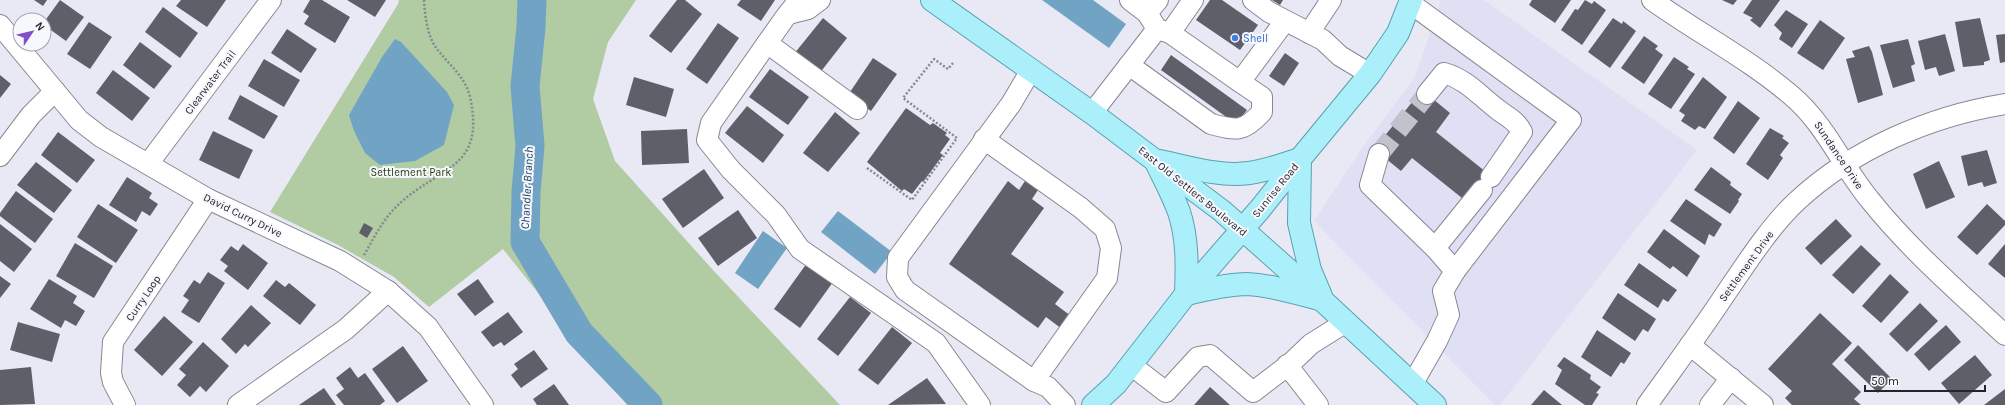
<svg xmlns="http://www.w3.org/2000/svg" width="2005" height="405" font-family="Karla,sans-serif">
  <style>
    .built { fill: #e0e0f4 }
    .green { fill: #b1cba2 }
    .water { fill: #71a3c5 }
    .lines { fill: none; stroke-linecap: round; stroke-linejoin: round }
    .river { stroke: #71a3c5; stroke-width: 29 }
    .building { fill: #5f5f69 }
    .minor-tunnel { stroke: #c2c2cc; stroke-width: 20; stroke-dasharray: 20 10; stroke-linecap: butt }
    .minor-casing { stroke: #888893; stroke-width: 22 }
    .major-casing { stroke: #58a1b0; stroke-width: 24 }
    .path { stroke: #888890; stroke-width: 2.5; stroke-dasharray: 2 2; stroke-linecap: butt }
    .minor { stroke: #fff; stroke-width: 20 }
    .major { stroke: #abeffb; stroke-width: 22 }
    .shop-dot { fill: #3f7fe0; stroke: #f7f7fe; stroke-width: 1.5 }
    .labels { text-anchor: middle; stroke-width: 4; stroke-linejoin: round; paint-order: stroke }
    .shop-label { font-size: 11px; fill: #366cbe; stroke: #f7f7fe; text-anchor: start }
    .street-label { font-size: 11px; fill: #252529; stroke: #f7f7fe }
    .park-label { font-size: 11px; fill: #1e3906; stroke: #f7f7fe }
    .water-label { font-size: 12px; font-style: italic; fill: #163e57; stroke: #f7f7fe }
  </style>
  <rect width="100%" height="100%" fill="#e9e9f5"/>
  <!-- built -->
  <polygon class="built" points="1441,0 1484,0 1697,150 1500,405 1495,405 1314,221 1360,151 1415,77"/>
  <!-- green -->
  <polygon class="green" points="399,0 636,0 608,42 593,99 615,161 713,270 840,405 627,405 503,249 429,307 394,277 338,245 270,212 398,4"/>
  <!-- water -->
  <g class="water">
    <polygon points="1042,0 1093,0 1126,24 1109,48"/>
    <polygon points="395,39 401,42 447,92 454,105 444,145 415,161 380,165 365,153 354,131 349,115 382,57"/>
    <polygon points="838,211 892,252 875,274 821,232"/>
    <polygon points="763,231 787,248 758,289 735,273"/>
  </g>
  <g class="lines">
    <!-- river -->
    <polyline class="river" points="532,0 531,27 525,86 530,146 526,192 525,242 579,333 648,405"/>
  </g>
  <!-- building -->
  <g class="building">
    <polygon points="34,0 47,0 43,6"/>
    <polygon points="60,0 84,17 66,41 44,25 44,22"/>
    <polygon points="181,0 226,0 207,27 176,6"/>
    <polygon points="310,0 322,0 350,17 335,43 304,24 309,16 303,12"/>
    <polygon points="347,0 386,0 375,17"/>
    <polygon points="677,0 685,0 702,14 671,53 649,36"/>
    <polygon points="741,0 775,0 761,21 737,5"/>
    <polygon points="1210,0 1222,0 1258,25 1240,50 1196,20"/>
    <polygon points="1272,0 1283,0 1280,5"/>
    <polygon points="1532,0 1571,0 1555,23 1529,5"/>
    <polygon points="1585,0 1592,4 1594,1 1606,10 1582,45 1561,30 1575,9 1578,10"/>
    <polygon points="1722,0 1737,0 1733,5"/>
    <polygon points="1752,0 1780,0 1760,28 1750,20 1753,18 1743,13"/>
    <polygon points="163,7 198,33 180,58 145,32"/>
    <polygon points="1786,10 1808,24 1792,48 1779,39 1782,33 1774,25"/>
    <polygon points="823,18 847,38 819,74 794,54"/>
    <polygon points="1613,18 1622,24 1623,21 1636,31 1610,68 1588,52"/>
    <polygon points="1980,18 1990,60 1984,62 1984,65 1963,67 1955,22"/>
    <polygon points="1820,20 1845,38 1823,70 1797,53"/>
    <polygon points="89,22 112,37 90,69 67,54"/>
    <polygon points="718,23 739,38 707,84 686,69"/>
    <polygon points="287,29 317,49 301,73 271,53"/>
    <polygon points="1945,34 1955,71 1939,76 1936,67 1925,70 1918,41"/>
    <polygon points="2005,34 2005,62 2000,63 1996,35"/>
    <polygon points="1644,36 1658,46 1655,49 1663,55 1644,84 1621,68"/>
    <polygon points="1908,39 1915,64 1911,66 1915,81 1893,88 1880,45"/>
    <polygon points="140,42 172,66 154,89 123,65"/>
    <polygon points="1869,46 1872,52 1883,95 1858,103 1846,59 1855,57 1852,51"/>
    <polygon points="1285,53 1299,63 1284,86 1269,76"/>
    <polygon points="1171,55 1247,110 1236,124 1161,70"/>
    <polygon points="1674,57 1689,67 1687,69 1695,74 1671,109 1648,94"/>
    <polygon points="873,58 897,74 871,111 848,95"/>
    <polygon points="264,59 300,80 284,107 248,86"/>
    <polygon points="770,69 809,97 788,125 749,97"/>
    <polygon points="113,70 150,98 132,121 96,93"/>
    <polygon points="0,75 11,84 0,98"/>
    <polygon points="634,77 674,89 666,117 626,105"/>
    <polygon points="1703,77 1727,97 1705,129 1699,126 1695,130 1681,121 1685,115 1679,111"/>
    <polygon points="1422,90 1450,113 1436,132 1496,180 1467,202 1412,158 1401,171 1374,149"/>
    <polygon points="240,95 278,116 264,139 228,119"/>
    <polygon points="1738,101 1760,118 1734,154 1713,138"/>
    <polygon points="747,106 784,135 763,163 725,133"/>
    <polygon points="906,108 930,125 933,123 947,133 945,135 950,139 940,153 943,155 923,182 922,181 912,194 904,189 902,191 867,162"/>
    <polygon points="835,112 860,133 828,172 803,153"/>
    <polygon points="1770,128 1784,136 1782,138 1789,143 1780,155 1783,158 1768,180 1746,164"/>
    <polygon points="687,129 689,163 642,165 641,131"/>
    <polygon points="213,131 253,150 239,179 199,160"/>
    <polygon points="58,132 95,160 77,183 41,155"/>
    <polygon points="1987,150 1997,183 1984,187 1982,182 1968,186 1961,156"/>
    <polygon points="1939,161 1955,197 1926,209 1913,174"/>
    <polygon points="36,162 72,190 54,213 17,185"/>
    <polygon points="1711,167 1731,182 1730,185 1742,194 1738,200 1739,201 1730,214 1694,190"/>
    <polygon points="704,169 724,198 683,228 662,199"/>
    <polygon points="1029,175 1042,184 1032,199 1044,208 1011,254 1064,292 1055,304 1071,316 1062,329 1046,317 1038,328 949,264 1008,181 1019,190"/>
    <polygon points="127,177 152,193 149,198 158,204 150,216 142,211 136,222 109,205"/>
    <polygon points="16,191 53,219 35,243 0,216 0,213"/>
    <polygon points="1686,199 1722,224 1714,237 1709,234 1705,245 1670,221"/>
    <polygon points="98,204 138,230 116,263 77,237"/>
    <polygon points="1987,204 2005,221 2005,225 1977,255 1957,237"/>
    <polygon points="738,210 757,238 718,266 698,238"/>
    <polygon points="1836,219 1852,236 1821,265 1805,248"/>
    <polygon points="364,223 373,228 367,238 359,233"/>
    <polygon points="0,224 32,249 14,272 0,261"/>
    <polygon points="1664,229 1700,256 1687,277 1673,266 1670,269 1647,252"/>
    <polygon points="75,243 113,266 94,298 56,276"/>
    <polygon points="243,244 268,263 248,290 224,271 228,266 220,260 231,246 238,251"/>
    <polygon points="2005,244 2005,278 1988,264"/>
    <polygon points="1861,245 1881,264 1853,294 1832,275"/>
    <polygon points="807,263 833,282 800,328 774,309"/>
    <polygon points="1639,263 1677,290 1668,302 1663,299 1658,308 1624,285"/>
    <polygon points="208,272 225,283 199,323 181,312 189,300 183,296 194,280 200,284"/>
    <polygon points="1890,274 1909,292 1881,323 1862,306"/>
    <polygon points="0,276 11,284 0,298"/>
    <polygon points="49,279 77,296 73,303 85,311 76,326 65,320 61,328 30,309"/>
    <polygon points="478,279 494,302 475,316 457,294"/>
    <polygon points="276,280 285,287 289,283 316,305 300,325 263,296"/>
    <polygon points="1618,293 1656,319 1648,332 1643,329 1635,341 1602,318"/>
    <polygon points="850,297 871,313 838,356 817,339"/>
    <polygon points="1920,303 1938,321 1907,352 1889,334"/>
    <polygon points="251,305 271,323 248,347 245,344 236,354 221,339"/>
    <polygon points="508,312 523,332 504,346 501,342 493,347 481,332"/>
    <polygon points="1820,313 1852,343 1832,364 1861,392 1854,399 1861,405 1792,405 1785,398 1792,391 1768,369"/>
    <polygon points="164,316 193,342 162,376 134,350"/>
    <polygon points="18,322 60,334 52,362 10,350"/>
    <polygon points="1946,325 1961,342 1929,371 1914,354"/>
    <polygon points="892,327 912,343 878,385 858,370"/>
    <polygon points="1597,330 1631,353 1624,364 1621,362 1611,377 1581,357"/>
    <polygon points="203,342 229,366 206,392 200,386 190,397 177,385 186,375 179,369"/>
    <polygon points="1858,345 1892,379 1878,393 1844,360"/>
    <polygon points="403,346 428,381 397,403 372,369"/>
    <polygon points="534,350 548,369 521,388 511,375 518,369 514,364"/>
    <polygon points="1975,355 1992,375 1959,404 1941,383"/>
    <polygon points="1564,357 1591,375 1590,379 1601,387 1596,393 1599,394 1592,405 1585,405 1555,384 1562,370 1557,366"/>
    <polygon points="31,367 35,404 0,405 0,370"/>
    <polygon points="350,367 358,378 365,373 385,401 380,405 344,405 336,395 344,389 336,378"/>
    <polygon points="927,378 946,404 888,405"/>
    <polygon points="554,384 569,405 537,405 533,399"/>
    <polygon points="1210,387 1230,405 1194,405"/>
    <polygon points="324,388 336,405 299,405"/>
    <polygon points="2005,389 2005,405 1984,405"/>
    <polygon points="1544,390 1562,405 1531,405"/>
  </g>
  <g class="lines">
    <!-- minor-tunnel -->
    <polyline class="minor-tunnel" points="1379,154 1427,94"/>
    <defs>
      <g id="minor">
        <polyline points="799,0 784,19 711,123 707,140 731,170 776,215 800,249 936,343 980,405"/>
        <polyline points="1130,0 1147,13 1157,29 1170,33 1240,82 1285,21"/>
        <polyline points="1253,0 1269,12 1323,40 1340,56 1370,74"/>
        <path d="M1652,0C1698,33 1749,59 1792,96C1826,125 1842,166 1870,200C1910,250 1959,292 2005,335"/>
        <polyline points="1410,3 1571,120 1455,271 1443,291 1449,315 1437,341 1413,383"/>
        <polyline points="1147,13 1158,0"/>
        <polyline points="788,14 808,9 820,0"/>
        <polyline points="0,25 79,120 101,137 208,199 340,261 388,291 428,327 483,405"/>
        <polyline points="1170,33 1193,0"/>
        <polyline points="1309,33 1331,0"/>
        <polyline points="767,43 857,109"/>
        <path d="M1129,65L1211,124C1237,131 1244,132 1262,112V97L1240,82"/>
        <polyline points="1031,70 1011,104 898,258 897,277 905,290 1034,381 1048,387 1065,405"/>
        <path d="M1427,94L1444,73C1466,79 1479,95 1497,109C1507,117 1516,120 1522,132L1491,177"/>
        <polyline points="1092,113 1157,29"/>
        <polyline points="984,139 1081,208 1105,229 1111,248 1107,278 1034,381"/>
        <polyline points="1379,154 1370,185 1435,248 1455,271"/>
        <polyline points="0,156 31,115 55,91"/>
        <polyline points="148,164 271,0"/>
        <polyline points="1435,248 1482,190"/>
        <polyline points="1690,345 1763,405"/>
        <polyline points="1131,365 1166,392 1198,357 1210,355 1253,392 1291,363 1311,344 1346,322"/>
        <polyline points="1287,365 1318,405"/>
        <polyline points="125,405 113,382 111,373 113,342 208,199"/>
        <polyline points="238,405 346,329 388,291"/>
        <path d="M1647,405C1672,370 1698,335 1722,299C1744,267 1769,227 1797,201C1853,149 1930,116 2005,104"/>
        <polyline points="1710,405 1731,378"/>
      </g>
      <g id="major">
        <polyline points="932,0 1092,113 1222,211 1322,300 1435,405"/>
        <polyline points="1300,159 1299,223 1310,270 1321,296"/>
        <path d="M1160,161C1188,167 1220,177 1249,173C1266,171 1283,164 1300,159"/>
        <path d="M1156,162C1164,179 1173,195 1179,212C1188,239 1187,267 1186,294C1206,290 1226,284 1247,284C1271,285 1296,293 1319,299"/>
        <polyline points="1093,405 1116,384 1186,294 1260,209 1300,159 1370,74 1398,33 1411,0"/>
      </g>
    </defs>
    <!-- minor casing -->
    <use href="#minor" class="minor-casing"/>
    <!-- major casing -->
    <use href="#major" class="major-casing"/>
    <!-- path -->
    <g class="path">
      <polyline points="867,168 912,200 957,138 903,98 934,59 948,69 953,63"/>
      <path d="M364,255C374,238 383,219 398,205C439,166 486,170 470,97C465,76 449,65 437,49C427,36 425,16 424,0"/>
    </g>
    <!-- minor -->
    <use href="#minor" class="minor"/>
    <!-- major -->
    <use href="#major" class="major"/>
  </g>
  <!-- markers -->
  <circle class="shop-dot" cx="1235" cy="38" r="4"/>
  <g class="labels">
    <!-- shop labels -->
    <g class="shop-label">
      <text x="1243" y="42">Shell</text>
    </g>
    <!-- street labels -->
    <g class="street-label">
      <text transform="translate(210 82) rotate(-53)" y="4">Clearwater Trail</text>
      <text transform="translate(1839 155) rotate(56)" y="4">Sundance Drive</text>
      <text transform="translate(1275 190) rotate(-51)" y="4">Sunrise Road</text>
      <text transform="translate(1193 191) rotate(39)" y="4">East Old Settlers Boulevard</text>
      <text transform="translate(243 215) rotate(26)" y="4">David Curry Drive</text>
      <text transform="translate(1746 266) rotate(-54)" y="4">Settlement Drive</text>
      <text transform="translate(143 298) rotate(-56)" y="4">Curry Loop</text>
    </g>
    <!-- park labels -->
    <g class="park-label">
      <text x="411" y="176">Settlement Park</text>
    </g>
    <!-- water labels -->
    <g class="water-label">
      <text transform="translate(527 188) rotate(-87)" y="4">Chandler Branch</text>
    </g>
  </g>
  <!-- north arrow -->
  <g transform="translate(32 32) rotate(55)"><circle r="19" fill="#f7f7fe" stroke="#a3a3a9"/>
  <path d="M0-3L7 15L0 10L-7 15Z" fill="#834fc7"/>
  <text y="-6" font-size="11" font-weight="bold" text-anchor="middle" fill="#252529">N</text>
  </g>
  <!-- scale -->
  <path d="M1865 385v6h120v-6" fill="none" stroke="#252529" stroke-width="2"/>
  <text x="1871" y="385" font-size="12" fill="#252529" stroke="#f7f7fe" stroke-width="3" paint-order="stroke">50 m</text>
</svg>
